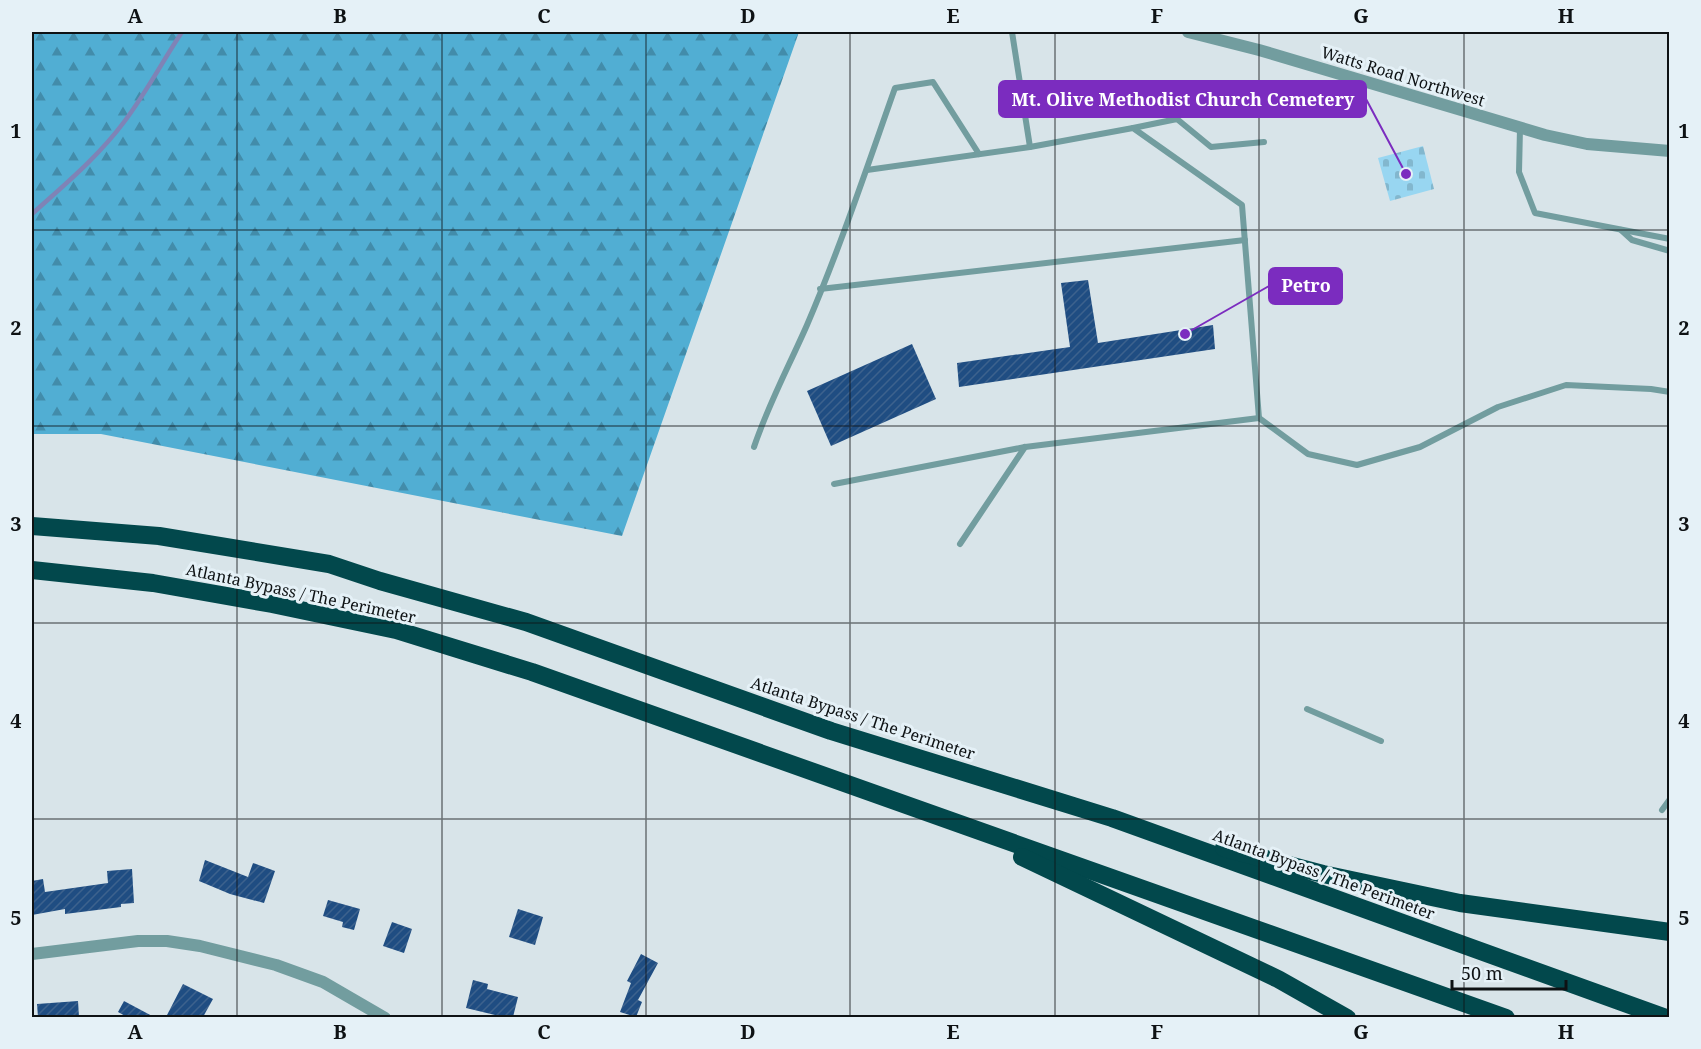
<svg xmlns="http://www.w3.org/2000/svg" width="1701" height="1049" font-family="'Noto Serif',serif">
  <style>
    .forest { fill: url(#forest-firs) }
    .cemetery { fill: url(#cemetery-stones) }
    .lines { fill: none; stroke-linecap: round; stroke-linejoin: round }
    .stream { stroke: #7f83b6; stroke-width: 4.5 }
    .building { fill: url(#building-hatch) }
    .lane { stroke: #729d9f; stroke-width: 6 }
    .street { stroke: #729d9f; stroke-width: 12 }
    .highway { stroke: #02484c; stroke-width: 18 }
    .grid { fill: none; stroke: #0e1214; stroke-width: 1.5; stroke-opacity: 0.55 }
    .labels { text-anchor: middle; stroke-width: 6; stroke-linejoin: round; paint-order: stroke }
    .street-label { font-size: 16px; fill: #0e1214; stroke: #e5f1f7 }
    .leader { fill: none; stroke: #7b2cbf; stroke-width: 2 }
    .callout-dot { fill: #7b2cbf; stroke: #e5f1f7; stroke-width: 2 }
    .callout { fill: #7b2cbf; stroke: #7b2cbf; stroke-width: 2 }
    .callout-label { font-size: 18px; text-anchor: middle; font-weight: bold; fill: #fff }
    .neatline { fill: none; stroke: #0e1214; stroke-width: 2 }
    .grid-label { font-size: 20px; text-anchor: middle; font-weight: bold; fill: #0e1214 }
  </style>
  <defs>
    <pattern id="forest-firs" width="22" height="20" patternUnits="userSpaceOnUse" patternTransform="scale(1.5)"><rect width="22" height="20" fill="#51aed3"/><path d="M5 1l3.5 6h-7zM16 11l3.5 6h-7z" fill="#428caa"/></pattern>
    <pattern id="cemetery-stones" width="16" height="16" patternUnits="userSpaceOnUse" patternTransform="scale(1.5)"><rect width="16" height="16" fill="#98d6f1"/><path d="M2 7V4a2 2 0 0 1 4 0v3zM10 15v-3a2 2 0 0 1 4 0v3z" fill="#82b7ce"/></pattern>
    <pattern id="building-hatch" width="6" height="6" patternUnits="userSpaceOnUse" patternTransform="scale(1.5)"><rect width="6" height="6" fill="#1f4d82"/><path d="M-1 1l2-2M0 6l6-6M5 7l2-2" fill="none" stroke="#3d628d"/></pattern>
  </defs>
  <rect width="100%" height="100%" fill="#d8e4e9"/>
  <!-- forest -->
  <polygon class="forest" points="32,32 799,32 622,536 101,434 32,434"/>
  <!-- cemetery -->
  <polygon class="cemetery" points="1423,146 1434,189 1390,201 1378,158"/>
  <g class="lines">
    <!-- stream -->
    <path class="stream" d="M32,214C64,185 98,157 124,122C146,93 162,62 182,32"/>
  </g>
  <!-- building -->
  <g class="building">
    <polygon points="1088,280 1098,343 1213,325 1215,349 959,387 957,363 1070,347 1061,283"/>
    <polygon points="912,344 936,399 831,446 807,391"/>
    <polygon points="205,860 248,877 253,863 275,871 264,903 230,894 199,881"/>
    <polygon points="132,869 134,903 121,904 121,907 65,914 65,909 32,915 32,881 43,879 45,892 108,883 107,871"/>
    <polygon points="328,900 360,909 354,930 342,927 343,922 323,916"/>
    <polygon points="518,909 543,917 535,945 509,937"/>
    <polygon points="392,922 412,929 404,953 383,946"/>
    <polygon points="641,954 658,963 638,1000 642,1002 636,1017 620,1012 631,983 627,981"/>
    <polygon points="473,980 488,984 487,989 518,997 513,1017 494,1017 495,1015 466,1008"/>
    <polygon points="183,984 213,999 203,1017 166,1017"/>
    <polygon points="78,1001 79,1017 38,1017 37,1004"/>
    <polygon points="124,1001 154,1017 127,1017 118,1012"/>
  </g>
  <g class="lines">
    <!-- lane -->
    <g class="lane">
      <polyline points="1012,32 1030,147"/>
      <polyline points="1133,128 1177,119 1211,147 1264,142"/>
      <polyline points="1520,128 1519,172 1535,213 1670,239"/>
      <polyline points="867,170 1030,147 1133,128 1242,205 1259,418"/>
      <polyline points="1621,230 1632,240 1670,251"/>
      <polyline points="820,289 1245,240"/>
      <path d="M754,447C768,405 789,366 807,325C840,248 867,167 895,88L933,82L979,154"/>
      <polyline points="834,484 1025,447 1259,418 1308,454 1357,465 1420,447 1498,407 1566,385 1651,389 1670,392"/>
      <polyline points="960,544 1025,447"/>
      <polyline points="1307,709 1381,741"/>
      <polyline points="1662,810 1670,799"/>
    </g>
    <!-- street -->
    <g class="street">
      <polyline points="1188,32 1259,50 1545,135 1587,144 1670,151"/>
      <polyline points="32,954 138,941 167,941 200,946 276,965 323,982 385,1018"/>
    </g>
    <!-- highway -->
    <g class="highway">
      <polyline points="32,526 159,536 329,564 380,581 526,622 831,731 1112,818 1666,1018"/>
      <polyline points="32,570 153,583 272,604 396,630 532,672 1506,1018"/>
      <polyline points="1224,848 1323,874 1460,903 1670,932"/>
      <polyline points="1022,857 1278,979 1347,1018"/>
    </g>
  </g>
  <!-- grid -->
  <path class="grid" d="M237,32V1018M442,32V1018M646,32V1018M850,32V1018M1055,32V1018M1259,32V1018M1464,32V1018M32,230H1670M32,426H1670M32,623H1670M32,819H1670"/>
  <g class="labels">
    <!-- street labels -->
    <g class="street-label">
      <text transform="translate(1403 76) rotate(17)" y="6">Watts Road Northwest</text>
      <text transform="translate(301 593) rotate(12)" y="6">Atlanta Bypass / The Perimeter</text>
      <text transform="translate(863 718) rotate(18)" y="6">Atlanta Bypass / The Perimeter</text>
      <text transform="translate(1324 874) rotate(20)" y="6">Atlanta Bypass / The Perimeter</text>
    </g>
  </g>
  <!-- callouts -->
  <path class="leader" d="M1406 174L1366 99M1185 334L1269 286"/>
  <g class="callout-dot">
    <circle cx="1406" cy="174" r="6"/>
    <circle cx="1185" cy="334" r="6"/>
  </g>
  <g class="callout">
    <rect x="999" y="81" width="367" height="36" rx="6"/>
    <rect x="1269" y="268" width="73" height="36" rx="6"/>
  </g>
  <g class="callout-label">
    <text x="1183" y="106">Mt. Olive Methodist Church Cemetery</text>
    <text x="1306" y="292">Petro</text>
  </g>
  <!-- border -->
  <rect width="1701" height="1049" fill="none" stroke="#e5f1f7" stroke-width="66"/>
  <!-- scale -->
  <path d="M1452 980v9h114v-9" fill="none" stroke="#0e1214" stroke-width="3"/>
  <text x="1461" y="980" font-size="18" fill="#0e1214" stroke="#e5f1f7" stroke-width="4.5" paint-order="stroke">50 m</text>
  <rect x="33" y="33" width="1635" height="983" class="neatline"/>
  <g class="grid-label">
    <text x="135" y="23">A</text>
    <text x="340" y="23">B</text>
    <text x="544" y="23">C</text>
    <text x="748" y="23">D</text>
    <text x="953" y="23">E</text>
    <text x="1157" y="23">F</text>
    <text x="1361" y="23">G</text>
    <text x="1566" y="23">H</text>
    <text x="16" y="138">1</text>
    <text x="1684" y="138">1</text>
    <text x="16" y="335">2</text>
    <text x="1684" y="335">2</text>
    <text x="16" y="531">3</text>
    <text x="1684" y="531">3</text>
    <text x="16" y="728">4</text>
    <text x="1684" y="728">4</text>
    <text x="16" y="925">5</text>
    <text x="1684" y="925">5</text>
    <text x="135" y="1039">A</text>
    <text x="340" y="1039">B</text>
    <text x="544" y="1039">C</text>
    <text x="748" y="1039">D</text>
    <text x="953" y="1039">E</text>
    <text x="1157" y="1039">F</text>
    <text x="1361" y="1039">G</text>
    <text x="1566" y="1039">H</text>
  </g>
</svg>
